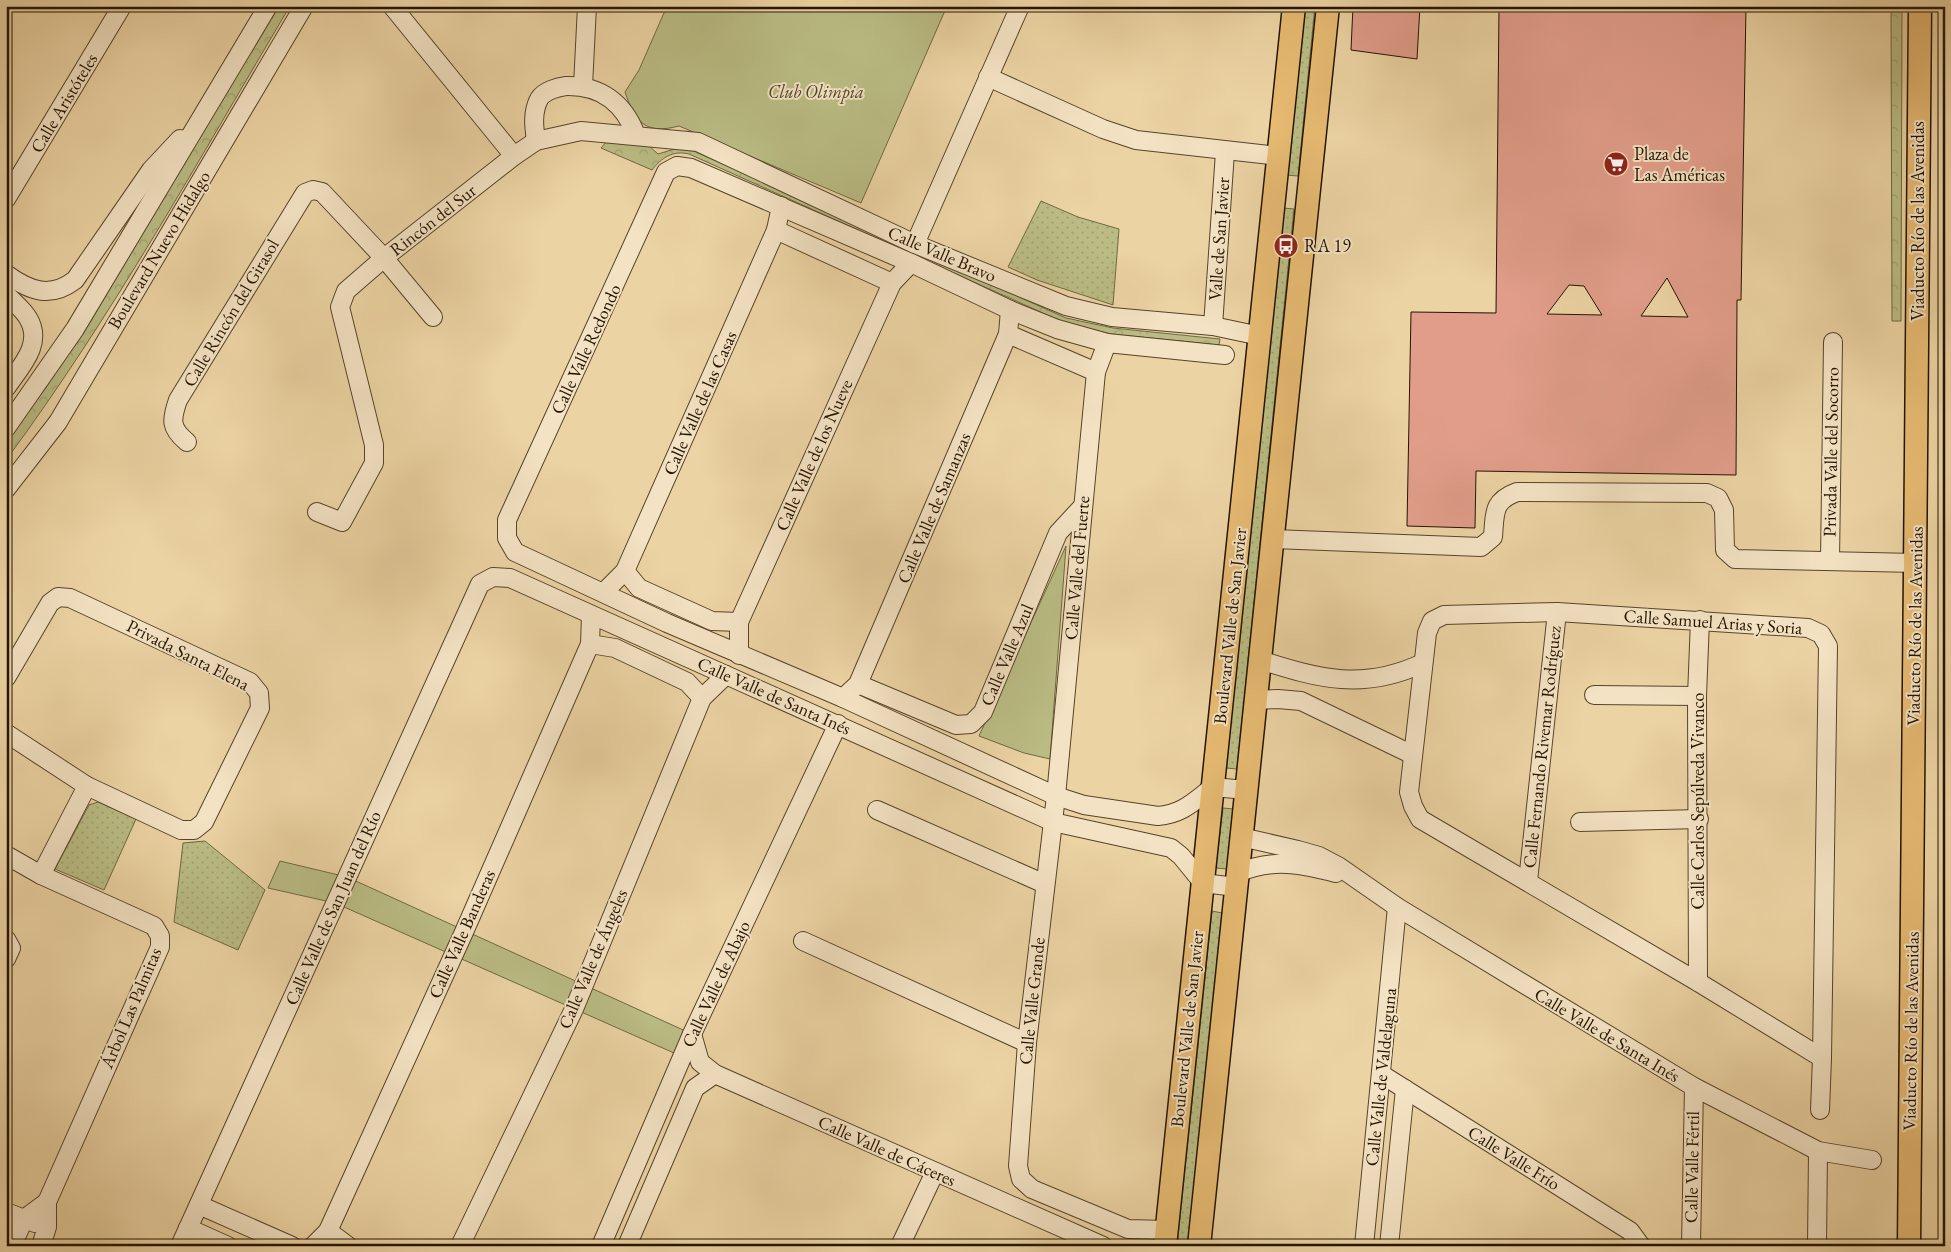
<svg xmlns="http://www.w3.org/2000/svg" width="1951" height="1252" font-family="'EB Garamond',serif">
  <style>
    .grass { fill: url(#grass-dots); stroke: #6f6842 }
    .forest { fill: url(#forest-crowns); stroke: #6f6842 }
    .park { fill: #babc84; stroke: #6f6842 }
    .building { fill: #e19d8a; stroke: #241401; fill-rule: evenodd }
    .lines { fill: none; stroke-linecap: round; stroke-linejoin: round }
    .minor-casing { stroke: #56442a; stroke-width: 20 }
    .major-casing { stroke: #241401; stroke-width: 25 }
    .minor { stroke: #f3e2c3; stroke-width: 18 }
    .major { stroke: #e6ba72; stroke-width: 22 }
    .labels { text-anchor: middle; stroke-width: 4; stroke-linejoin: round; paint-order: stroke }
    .park-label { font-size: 18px; font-style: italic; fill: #514628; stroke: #f3e2c3 }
    .street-label { font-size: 18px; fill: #241401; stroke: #f3e2c3 }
    .poi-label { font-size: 18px; fill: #241401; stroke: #f3e2c3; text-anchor: start }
  </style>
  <defs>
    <pattern id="grass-dots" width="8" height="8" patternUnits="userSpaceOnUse" patternTransform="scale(1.25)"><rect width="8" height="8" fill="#babc84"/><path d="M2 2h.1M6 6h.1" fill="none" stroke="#a0a170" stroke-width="1.8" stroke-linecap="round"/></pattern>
    <pattern id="forest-crowns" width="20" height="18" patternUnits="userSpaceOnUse" patternTransform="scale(1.25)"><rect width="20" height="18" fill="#babc84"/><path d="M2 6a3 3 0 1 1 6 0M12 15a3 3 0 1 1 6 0" fill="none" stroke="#a0a170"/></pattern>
  </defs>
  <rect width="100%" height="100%" fill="#ecd3a3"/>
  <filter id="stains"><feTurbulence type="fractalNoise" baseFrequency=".004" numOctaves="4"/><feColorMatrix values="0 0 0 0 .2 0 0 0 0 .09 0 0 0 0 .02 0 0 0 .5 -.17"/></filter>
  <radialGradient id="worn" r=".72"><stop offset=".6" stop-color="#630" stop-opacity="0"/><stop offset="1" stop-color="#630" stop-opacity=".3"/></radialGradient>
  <!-- grass -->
  <g class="grass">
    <polygon points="1304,6 1315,6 1298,176 1286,175"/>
    <polygon points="1041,201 1078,217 1119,229 1113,305 1037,280 1008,267"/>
    <polygon points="1283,208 1294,209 1237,769 1226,768"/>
    <polygon points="98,802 136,819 104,890 55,869 89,805"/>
    <polygon points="1223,808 1234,809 1227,869 1216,868"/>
    <polygon points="205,841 265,890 238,950 174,922 183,843"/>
    <polygon points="1212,911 1222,913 1188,1246 1177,1246"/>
  </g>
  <!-- forest -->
  <g class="forest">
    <path d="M275,6H290C199,159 112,317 6,460V440L45,389L103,296Z"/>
    <polygon points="1891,6 1902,6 1901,321 1892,321"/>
    <path d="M606,142L648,145L658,154L681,147L689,149L1066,318L1113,328L1220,339L1219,345L1111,334L1065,323L689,154C673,150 661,158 652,170L601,148Z"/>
  </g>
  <!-- park -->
  <g class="park">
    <path d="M667,6H947L861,203L679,126C645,135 635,122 625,92L639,70Z"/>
    <polygon points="1066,546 1050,759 1024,753 979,736"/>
    <polygon points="280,861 347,877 692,1034 683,1057 335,903 268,888"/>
  </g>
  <!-- building -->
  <g class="building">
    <polygon points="1353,6 1420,6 1417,59 1351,50"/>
    <path d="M1499,6H1746L1741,300H1737L1736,475L1476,471L1475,528L1407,526L1411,312L1496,313ZM1667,278L1688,317L1641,316ZM1569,285L1584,286L1602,315L1547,314Z"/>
  </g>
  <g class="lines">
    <defs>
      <g id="minor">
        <polyline points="392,6 514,156"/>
        <polyline points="988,77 1103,129 1136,140 1279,156"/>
        <polyline points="583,86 587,6"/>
        <path d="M536,141C534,127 532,113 539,99C544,91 557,87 566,86C600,85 624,103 636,135"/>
        <polyline points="6,199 122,6"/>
        <polyline points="776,230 892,283"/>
        <polyline points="915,244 1020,6"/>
        <path d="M6,274C30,291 50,299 75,280L151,170L180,139"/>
        <path d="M6,294C13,302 23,309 28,318C44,344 20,367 6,388"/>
        <polyline points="1213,326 1225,152"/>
        <polyline points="1008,334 1096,372"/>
        <polyline points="1107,343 1096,372 1056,796 1027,1043 1018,1166 1021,1179 1032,1189 1128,1229 1166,1230"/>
        <path d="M1225,355L1107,343L1057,329L1010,310L911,263L691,168L677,166L666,172L507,520V538L515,552L667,623L843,698L1056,796L1084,805L1158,816C1183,814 1194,801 1213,787L1246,790"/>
        <polyline points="6,428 75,329 268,6"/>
        <path d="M187,442C170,428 171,420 178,400L305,193L313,190L322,192L384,258L433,317"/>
        <polyline points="6,489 58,422 304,6"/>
        <polyline points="317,512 342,522 374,463 374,445 340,307 346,291 384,258 514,156 536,141 581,131 698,142 915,244 1066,306 1112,317 1213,326 1260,336"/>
        <path d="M1273,539L1481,547L1493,537C1495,514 1492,501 1517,492L1707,493L1718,498L1724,510L1725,550L1735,559L1916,563"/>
        <polyline points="1830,561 1833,342"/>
        <polyline points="625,571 639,588 712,621 739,622"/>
        <polyline points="604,592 625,571 776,230 781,206"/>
        <polyline points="590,644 615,648 687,682 702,698"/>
        <polyline points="739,655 739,622 892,283 911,263"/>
        <path d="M1260,660C1320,679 1363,691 1423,663"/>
        <polyline points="6,678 50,603 58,597 70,598 250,682 259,693 260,708 204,822 194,830 181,830 87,786 6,733"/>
        <polyline points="858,684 956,725 971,724 983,712 1058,533 1083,506"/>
        <polyline points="1594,695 1697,696"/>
        <polyline points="843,698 858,684 1008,334 1010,310"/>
        <polyline points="1256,700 1278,699 1301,701 1413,755"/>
        <polyline points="877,810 1045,884"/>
        <polyline points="1580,822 1699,819"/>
        <polyline points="1241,837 1298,850 1319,856 1338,866 1397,907 1694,1087 1818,1151 1872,1160"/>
        <polyline points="6,855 41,875 154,926 160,936 160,947 47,1202 47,1227 41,1246"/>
        <path d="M1238,873C1272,858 1301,864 1336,873"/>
        <polyline points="41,875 87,786"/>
        <polyline points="1528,881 1557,612"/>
        <polyline points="6,939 11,948 6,959"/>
        <polyline points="803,941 1027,1043"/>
        <polyline points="1698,982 1697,696 1700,620"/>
        <polyline points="692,1034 700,1062 715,1074 1103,1246"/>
        <polyline points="1381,1074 1630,1231 1641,1246"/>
        <polyline points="1820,1110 1822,1058 1828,646 1821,634 1808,628 1557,612 1444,615 1432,621 1427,633 1409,792 1413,806 1420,819 1698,982 1822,1058"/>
        <polyline points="199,1205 292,1246"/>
        <polyline points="6,1212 35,1223"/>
        <polyline points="188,1228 228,1246"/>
        <polyline points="328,1231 348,1246"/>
        <polyline points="12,1246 24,1219 47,1202"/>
        <polyline points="180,1246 480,584 493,577 510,578 1053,822 1171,848 1181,856 1203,883 1236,887"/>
        <polyline points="313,1246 328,1231 464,932 590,644 591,615"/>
        <polyline points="460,1246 574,1009 702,698 726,675"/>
        <polyline points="601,1246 692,1034 838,724"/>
        <polyline points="627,1246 695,1088 715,1074"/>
        <polyline points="900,1246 935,1172"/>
        <polyline points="1364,1246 1397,907"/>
        <polyline points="1389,1246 1405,1089"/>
        <polyline points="1691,1246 1694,1087"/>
        <polyline points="1817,1246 1818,1151"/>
      </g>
      <g id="major">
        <polyline points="1165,1246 1294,6"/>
        <polyline points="1199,1246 1328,6"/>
        <polyline points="1909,1246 1920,6"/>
      </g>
    </defs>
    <!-- minor casing -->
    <use href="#minor" class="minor-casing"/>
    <!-- major casing -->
    <use href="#major" class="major-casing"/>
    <!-- minor -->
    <use href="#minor" class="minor"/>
    <!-- major -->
    <use href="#major" class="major"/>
  </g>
  <!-- icons -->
  <defs>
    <symbol id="supermarket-disc" viewBox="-11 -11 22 22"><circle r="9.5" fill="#8f2418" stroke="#f3e2c3"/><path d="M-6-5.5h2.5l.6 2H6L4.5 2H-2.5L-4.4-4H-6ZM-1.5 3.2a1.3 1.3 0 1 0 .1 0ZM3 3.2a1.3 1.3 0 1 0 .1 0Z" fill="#fff"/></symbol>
    <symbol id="bus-disc" viewBox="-11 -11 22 22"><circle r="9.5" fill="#8f2418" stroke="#f3e2c3"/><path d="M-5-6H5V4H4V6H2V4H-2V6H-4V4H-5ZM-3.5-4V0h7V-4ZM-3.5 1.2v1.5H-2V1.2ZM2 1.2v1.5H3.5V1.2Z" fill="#fff"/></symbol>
  </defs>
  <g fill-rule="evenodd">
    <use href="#supermarket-disc" x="1602" y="150" width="28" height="28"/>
    <use href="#bus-disc" x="1272" y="232" width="28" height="28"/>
  </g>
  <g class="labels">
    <!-- park labels -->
    <g class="park-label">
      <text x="816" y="98">Club Olimpia</text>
    </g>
    <!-- street labels -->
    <g class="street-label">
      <text transform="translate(64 103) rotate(-59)" y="6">Calle Aristóteles</text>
      <text transform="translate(433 220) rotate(-38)" y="6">Rincón del Sur</text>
      <text transform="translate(1918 221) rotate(-90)" y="6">Viaducto Río de las Avenidas</text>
      <text transform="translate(1219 239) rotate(-86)" y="6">Valle de San Javier</text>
      <text transform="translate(159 250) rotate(-59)" y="6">Boulevard Nuevo Hidalgo</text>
      <text transform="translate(942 254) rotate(23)" y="6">Calle Valle Bravo</text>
      <text transform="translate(231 313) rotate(-59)" y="6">Calle Rincón del Girasol</text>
      <text transform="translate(586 349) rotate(-65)" y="6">Calle Valle Redondo</text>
      <text transform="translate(700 403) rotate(-66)" y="6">Calle Valle de las Casas</text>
      <text transform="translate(1831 452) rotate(-89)" y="6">Privada Valle del Socorro</text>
      <text transform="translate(814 455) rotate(-66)" y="6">Calle Valle de los Nueve</text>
      <text transform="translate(934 508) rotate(-67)" y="6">Calle Valle de Samanzas</text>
      <text transform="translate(1077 568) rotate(-85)" y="6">Calle Valle del Fuerte</text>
      <text transform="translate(1713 622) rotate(4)" y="6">Calle Samuel Arias y Soria</text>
      <text transform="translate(1230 626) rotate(-84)" y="6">Boulevard Valle de San Javier</text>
      <text transform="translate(1915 626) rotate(-89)" y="6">Viaducto Río de las Avenidas</text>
      <text transform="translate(188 655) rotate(27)" y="6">Privada Santa Elena</text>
      <text transform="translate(1007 655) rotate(-67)" y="6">Calle Valle Azul</text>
      <text transform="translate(774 696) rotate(24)" y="6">Calle Valle de Santa Inés</text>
      <text transform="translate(1542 747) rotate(-84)" y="6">Calle Fernando Rivemar Rodríguez</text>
      <text transform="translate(1698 801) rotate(-90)" y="6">Calle Carlos Sepúlveda Vivanco</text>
      <text transform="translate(333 908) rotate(-66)" y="6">Calle Valle de San Juan del Río</text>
      <text transform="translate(462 934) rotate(-66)" y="6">Calle Valle Banderas</text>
      <text transform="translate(593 959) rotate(-67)" y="6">Calle Valle de Ángeles</text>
      <text transform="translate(716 984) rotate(-65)" y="6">Calle Valle de Abajo</text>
      <text transform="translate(1032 1001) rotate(-84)" y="6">Calle Valle Grande</text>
      <text transform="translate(131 1008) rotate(-67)" y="6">Árbol Las Palmitas</text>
      <text transform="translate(1187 1029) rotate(-84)" y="6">Boulevard Valle de San Javier</text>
      <text transform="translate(1911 1031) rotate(-89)" y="6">Viaducto Río de las Avenidas</text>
      <text transform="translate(1607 1035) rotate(31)" y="6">Calle Valle de Santa Inés</text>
      <text transform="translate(1381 1077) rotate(-84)" y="6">Calle Valle de Valdelaguna</text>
      <text transform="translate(887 1151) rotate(24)" y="6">Calle Valle de Cáceres</text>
      <text transform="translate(1514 1158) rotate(32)" y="6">Calle Valle Frío</text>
      <text transform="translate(1692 1167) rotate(-89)" y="6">Calle Valle Fértil</text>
    </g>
    <!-- poi labels -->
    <g class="poi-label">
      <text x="1634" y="160">Plaza de<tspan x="1634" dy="21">Las Américas</tspan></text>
      <text x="1304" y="252">RA 19</text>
    </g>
  </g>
  <!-- margin -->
  <rect width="1951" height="1252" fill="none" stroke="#ecd3a3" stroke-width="25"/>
  <rect x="8" y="8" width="1936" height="1237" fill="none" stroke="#241401" stroke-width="2.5"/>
  <rect x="12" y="12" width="1926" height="1227" fill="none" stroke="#241401"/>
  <rect width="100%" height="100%" filter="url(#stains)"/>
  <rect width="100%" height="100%" fill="url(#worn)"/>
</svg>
